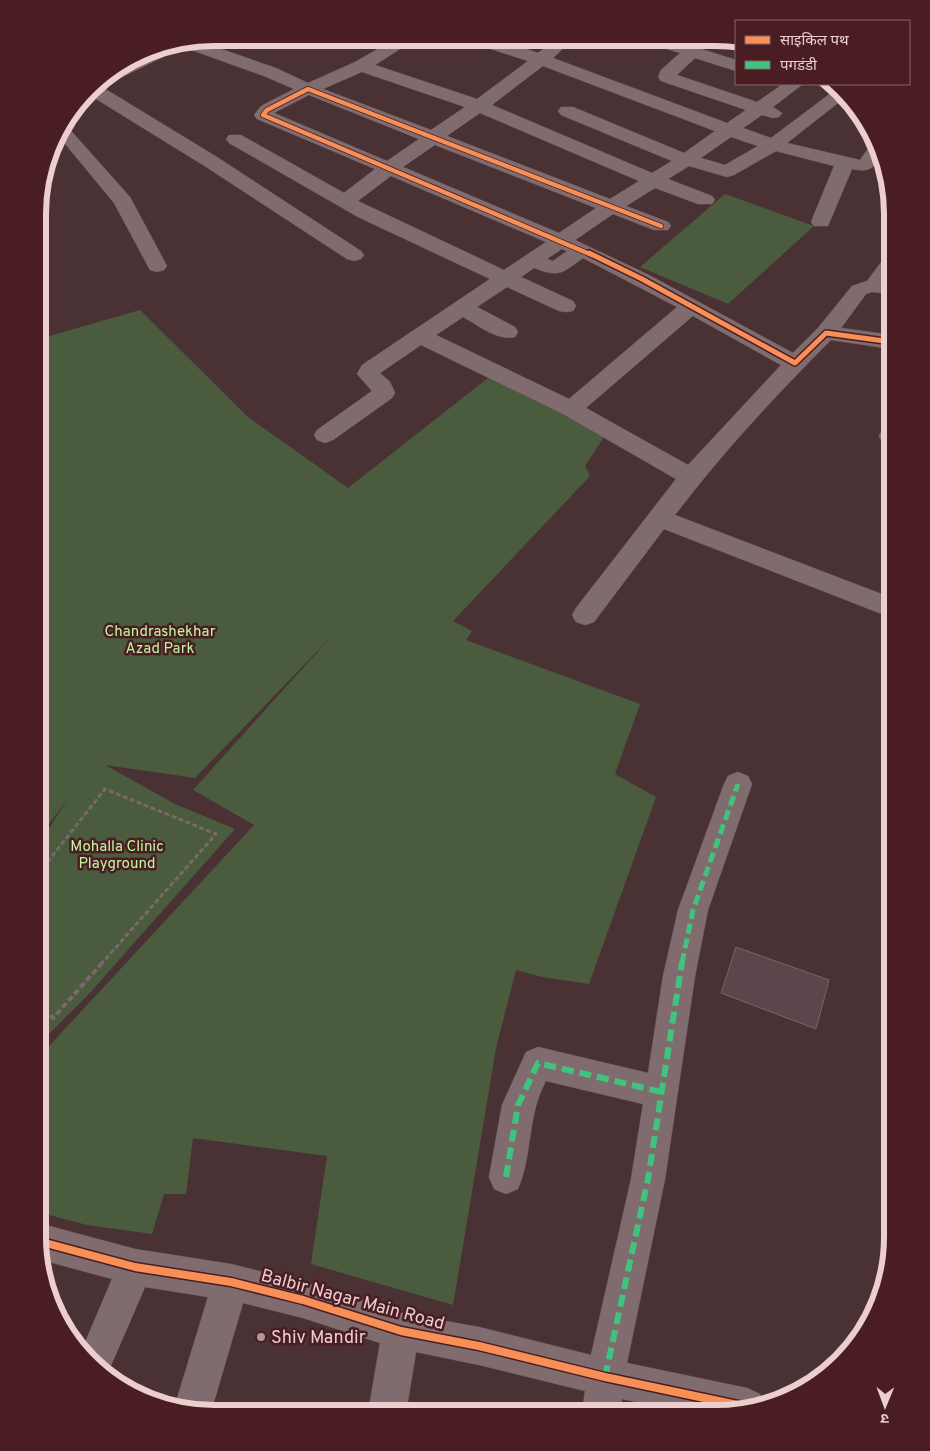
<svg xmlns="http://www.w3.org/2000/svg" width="930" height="1451" font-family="Overpass,'Noto Sans Devanagari',sans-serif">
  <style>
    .green { fill: #4b5b3d }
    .building { fill: #5e454b; stroke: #796569 }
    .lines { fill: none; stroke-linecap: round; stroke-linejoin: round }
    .minor-casing { stroke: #675153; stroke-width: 1 }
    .path-far1 { stroke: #7a686a; stroke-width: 3; stroke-dasharray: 5 2.5; stroke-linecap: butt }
    .path { stroke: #7a686a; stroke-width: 4; stroke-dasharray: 6 3; stroke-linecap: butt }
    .minor { fill: #806c6e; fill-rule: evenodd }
    .quiet-far1 { stroke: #40c37c; stroke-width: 5; stroke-dasharray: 10 5; stroke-linecap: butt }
    .quiet { stroke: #40c37c; stroke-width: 6; stroke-dasharray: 12 6; stroke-linecap: butt }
    .cycleway-far2-casing { stroke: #491d22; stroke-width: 6 }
    .cycleway-far1-casing { stroke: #491d22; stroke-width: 8 }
    .cycleway-casing { stroke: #491d22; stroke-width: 11 }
    .cycleway-far2 { stroke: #f78f57; stroke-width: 4.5 }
    .cycleway-far1 { stroke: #f78f57; stroke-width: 5 }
    .cycleway { stroke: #f78f57; stroke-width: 8 }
    .poi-dot { fill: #b39799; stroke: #491d22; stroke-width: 2 }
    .labels { text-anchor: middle; stroke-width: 5; stroke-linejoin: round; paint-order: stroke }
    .park-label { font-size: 15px; fill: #c0f7a0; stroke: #491d22 }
    .near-street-label { font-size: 18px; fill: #eccecf; stroke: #491d22 }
    .near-poi-label { font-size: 18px; fill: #eccecf; stroke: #491d22; text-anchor: start }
    .rim { fill: none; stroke: #eccecf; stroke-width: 6 }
  </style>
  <rect width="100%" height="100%" fill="#4a3234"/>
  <!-- green -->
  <g class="green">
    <polygon points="725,194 814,226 728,304 640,267"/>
    <polygon points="140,310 248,417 348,488 493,374 604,437 585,466 590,476 453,621 472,631 466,640 640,704 615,774 656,797 589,984 542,977 516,970 496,1048 453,1305 311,1264 327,1156 193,1138 186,1194 164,1194 152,1234 87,1225 38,1212 38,1058 254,825 193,790 331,637 195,778 105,765 175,804 235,829 88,995 38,1045 38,845 68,799 38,838 39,339"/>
  </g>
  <!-- building -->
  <polygon class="building" points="736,947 829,980 816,1029 721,993"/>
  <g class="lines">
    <defs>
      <g id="minor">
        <path d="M397,38H417L375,65L477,99L528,61L469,42L467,38H493L538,53L556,39H573L553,58L727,123L746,110L661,81L658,77L661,70L680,53L648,43L646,39H670L736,60V71L695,58L677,75L757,102L783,84H803L773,107L782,113L779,117L773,118L762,115L743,128L771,138L835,90L843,99L787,143L860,160L872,143L876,142L881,157C872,170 868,172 852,169L828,226H814L811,222L834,166L776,151L734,175L727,177L689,166L668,179L712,196L715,200L712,204H698L655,188L626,206L668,222L671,226L668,230H654L613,214L575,240L649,275L793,353L818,328L852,286L867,281L885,257L892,255V275L888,281L892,282V294L872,292L866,294L841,328L892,335V349L831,340C776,395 722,453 675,515L892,598V618L664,529L594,622L585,625L576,622L572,615L576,608L676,479L563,414L421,345L380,373L390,382L395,393L392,398L333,440L325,443L317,440L314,435L317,430L372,391L357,374L362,365L490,279L358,217L229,143L226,139L229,135H241L344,193L375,169L257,119L254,115L261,106L294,89L264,76L183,47L181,44L198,41L276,68L308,83L355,62ZM543,66L715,131L684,153L573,107H561L558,111L561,115L672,161L652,173L492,105ZM362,72L465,107L431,130L323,89ZM309,95L419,139L387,161L274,113ZM480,113L639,181L610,199L447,136ZM731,137L758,146L725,165L701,158ZM435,145L596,208L559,233L403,167ZM391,176L546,242L504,270L358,201ZM562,249L567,251L553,261L547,259ZM583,258L677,307L569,399L436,335L463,317C478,325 497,341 515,337L518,332L515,327L477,307L507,287L559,311L566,312L573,311L576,306L573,301L521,277L534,268C560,278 562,273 583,258ZM693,316L781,365L688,465L586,408Z"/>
        <path d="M181,44L179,49L102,87L217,157L361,251L364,255L361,259L354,261L347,259L203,165L88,94C100,78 130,57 149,50C159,47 171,46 181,44Z"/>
        <polygon points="65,124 130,197 167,266 164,270 157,272 150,270 114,203 57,134"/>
        <polygon points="892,428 892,444 882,442 879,436 882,430"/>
        <path d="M738,772L748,776L752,784L708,910L695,976L665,1179L627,1363L747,1388L760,1394L765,1404L717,1413H688L622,1399L620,1413H582L585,1391L479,1365L416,1352L406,1413H368L380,1343L303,1318L243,1303L211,1412H191L175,1405L208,1297L145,1287L106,1377L83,1347L112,1279L42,1260L38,1223L135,1249L231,1264L303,1282L401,1313L479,1327L591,1355L631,1179L643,1104L546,1081C527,1115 533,1154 518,1189L506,1194L494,1189L489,1177L502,1105L526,1052L538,1047L648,1073L663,976L678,910L724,784L728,776Z"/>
      </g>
    </defs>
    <!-- minor casing -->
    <use href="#minor" class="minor-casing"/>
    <!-- path-far1 -->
    <polyline class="path-far1" points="38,874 105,789 216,834 102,963"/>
    <!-- path -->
    <polyline class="path" points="38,1002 53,1018 103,962"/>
    <!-- minor -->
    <use href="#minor" class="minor"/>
    <!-- quiet-far1 -->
    <polyline class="quiet-far1" points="682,963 693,910 738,784"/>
    <!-- quiet -->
    <g class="quiet">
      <polyline points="506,1177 518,1105 538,1063 662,1092"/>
      <polyline points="605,1377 648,1179 682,962"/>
    </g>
    <defs>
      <polyline id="cycleway-far2" points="592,255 263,115 267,110 308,89 661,226"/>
      <polyline id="cycleway-far1" points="589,253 642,279 795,363 826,333 892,342"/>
      <polyline id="cycleway" points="38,1241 135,1267 231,1282 303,1300 401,1331 479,1346 605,1377 747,1407"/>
    </defs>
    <!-- cycleway-far2 casing -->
    <use href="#cycleway-far2" class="cycleway-far2-casing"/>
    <!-- cycleway-far1 casing -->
    <use href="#cycleway-far1" class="cycleway-far1-casing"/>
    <!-- cycleway casing -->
    <use href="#cycleway" class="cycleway-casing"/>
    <!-- cycleway-far2 -->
    <use href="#cycleway-far2" class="cycleway-far2"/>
    <!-- cycleway-far1 -->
    <use href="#cycleway-far1" class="cycleway-far1"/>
    <!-- cycleway -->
    <use href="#cycleway" class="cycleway"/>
  </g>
  <!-- markers -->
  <circle class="poi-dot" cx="261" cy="1337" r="5"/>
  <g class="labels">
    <!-- park labels -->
    <g class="park-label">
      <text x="160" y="636">Chandrashekhar<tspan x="160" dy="17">Azad Park</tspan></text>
      <text x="117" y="851">Mohalla Clinic<tspan x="117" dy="17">Playground</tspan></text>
    </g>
    <!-- near-street labels -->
    <g class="near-street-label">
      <text transform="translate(353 1299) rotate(15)" y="6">Balbir Nagar Main Road</text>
    </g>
    <!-- near-poi labels -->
    <g class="near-poi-label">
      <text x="271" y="1343">Shiv Mandir</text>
    </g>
  </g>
  <!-- crop -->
  <path d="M0 0H930V1451H0ZM214 46H716A168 168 0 0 1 884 214V1237A168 168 0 0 1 716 1405H214A168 168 0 0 1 46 1237V214A168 168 0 0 1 214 46Z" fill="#491d22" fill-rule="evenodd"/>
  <path class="rim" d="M214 46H716A168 168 0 0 1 884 214V1237A168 168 0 0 1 716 1405H214A168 168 0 0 1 46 1237V214A168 168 0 0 1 214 46Z"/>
  <!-- legend -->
  <rect x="735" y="20" width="175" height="65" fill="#491d22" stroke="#8a6467"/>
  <rect x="745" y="36" width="25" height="8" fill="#f78f57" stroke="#8a6467"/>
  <text x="780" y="45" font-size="15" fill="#eccecf">साइकिल पथ</text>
  <rect x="745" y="61" width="25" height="8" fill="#40c37c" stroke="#8a6467"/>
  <text x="780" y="70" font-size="15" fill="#eccecf">पगडंडी</text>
  <!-- north arrow -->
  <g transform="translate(885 1406) rotate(181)" stroke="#491d22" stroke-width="4" paint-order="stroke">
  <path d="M0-4L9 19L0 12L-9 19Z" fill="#eccecf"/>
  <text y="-8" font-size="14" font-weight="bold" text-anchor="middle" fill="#eccecf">उ</text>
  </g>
</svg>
